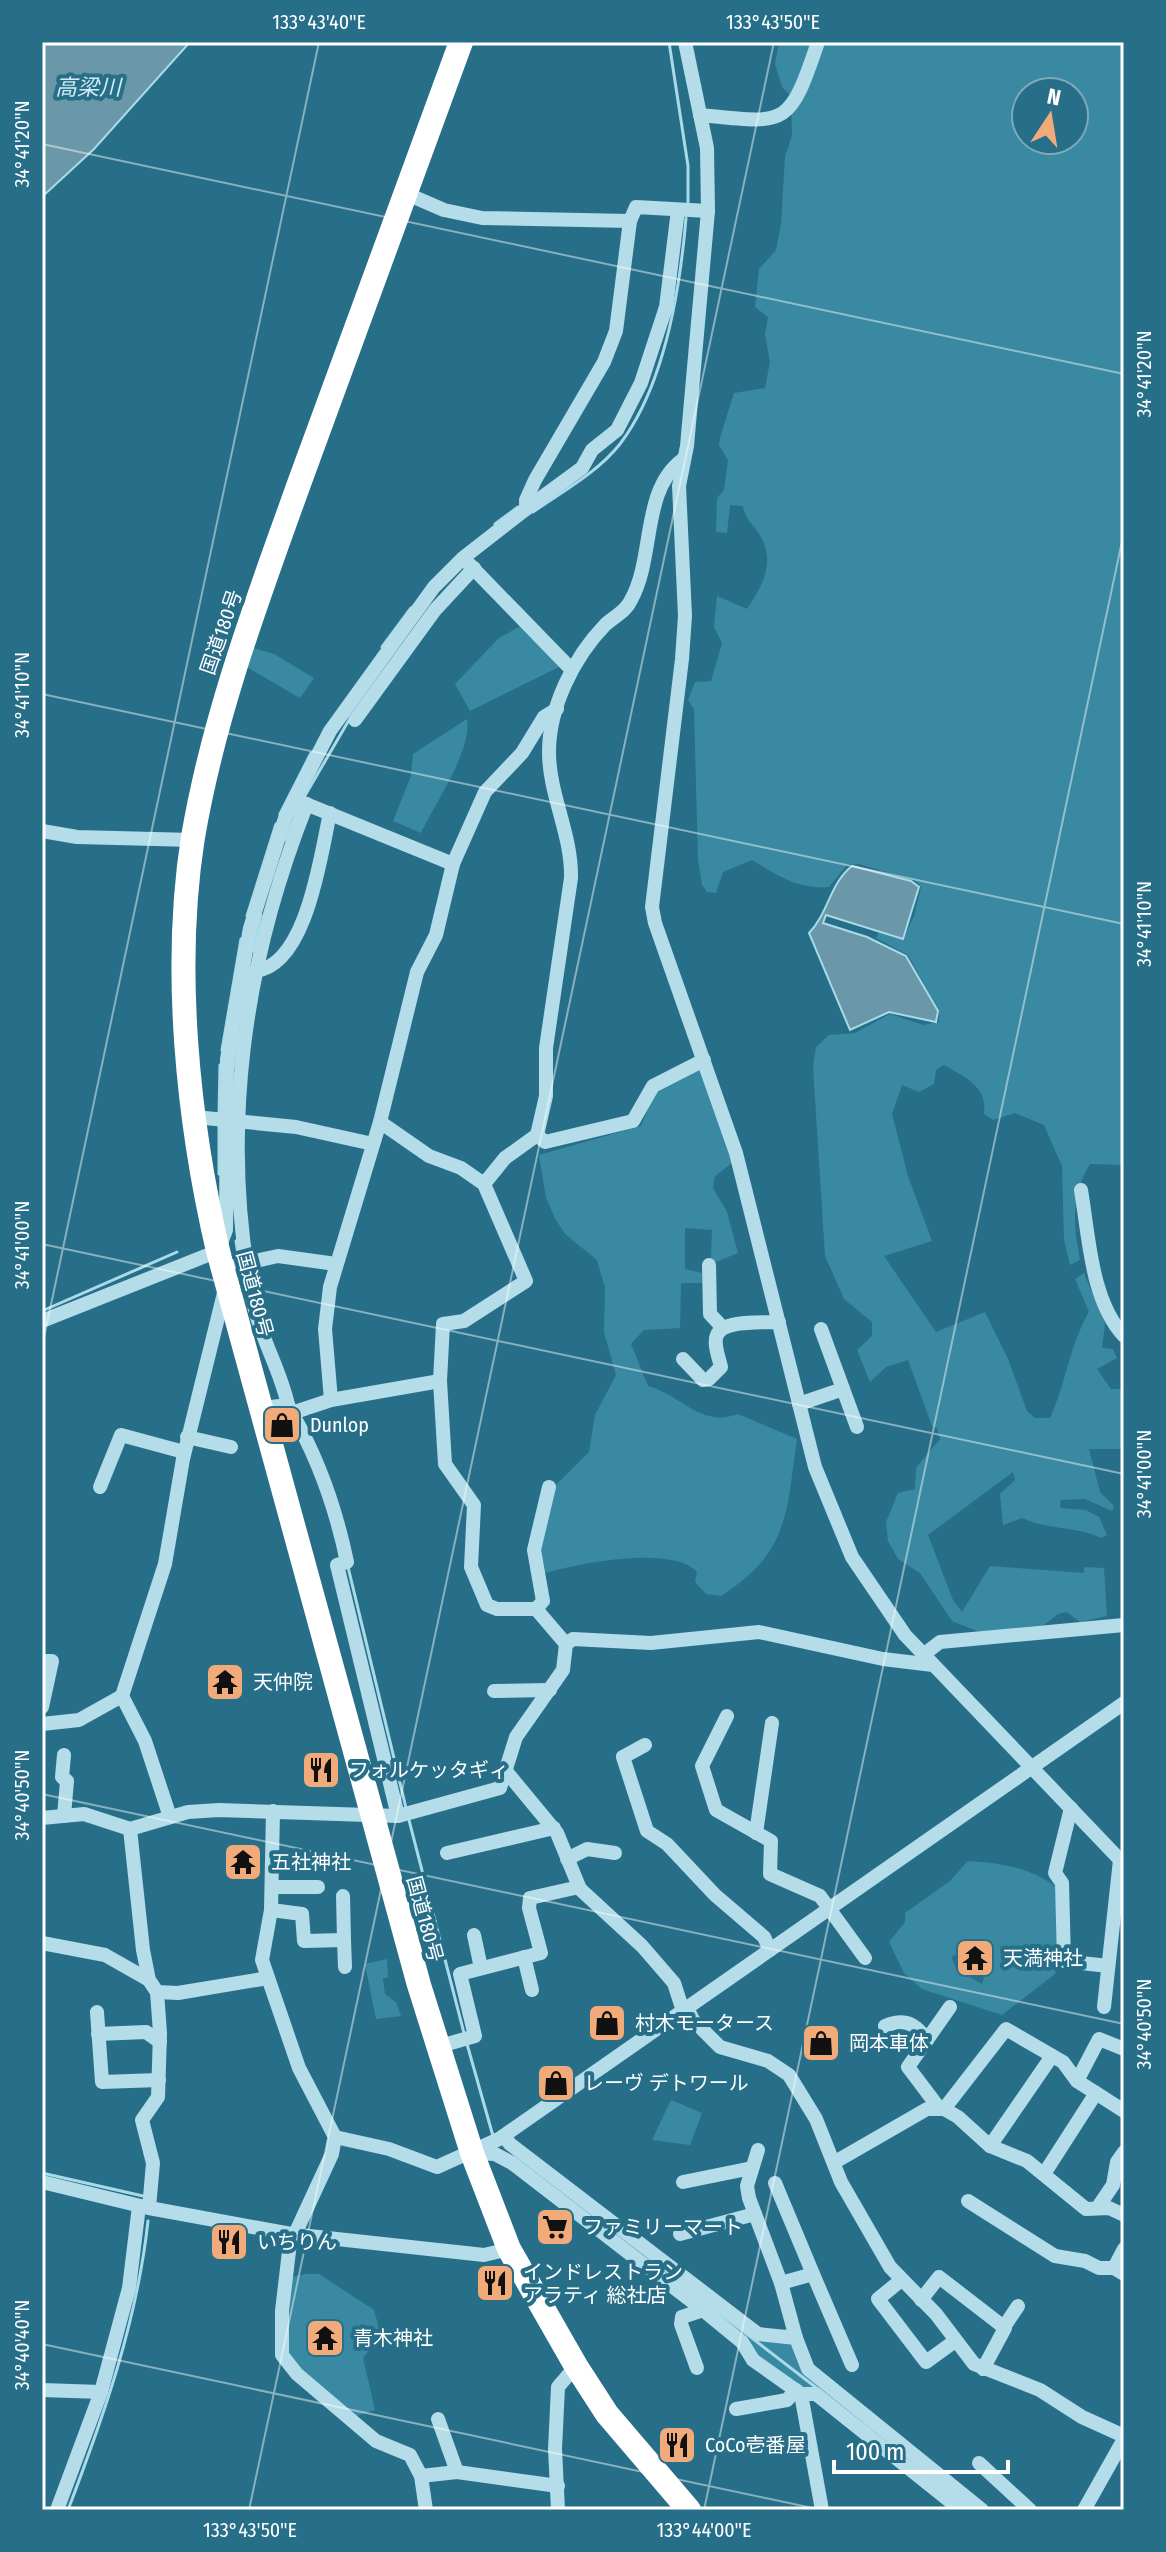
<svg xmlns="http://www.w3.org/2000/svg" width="1166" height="2552" font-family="'Fira Sans Condensed','Noto Sans JP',sans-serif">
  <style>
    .green { fill: #3989a3; fill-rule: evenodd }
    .water { fill: #6a98a9; stroke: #a9dae9; stroke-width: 2 }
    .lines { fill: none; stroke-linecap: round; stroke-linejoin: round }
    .stream { stroke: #a9dae9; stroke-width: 3 }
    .minor { stroke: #b4dce9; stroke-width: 14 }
    .highway { stroke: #fff; stroke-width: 24 }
    .ticks { fill: none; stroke: #fff; stroke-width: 2; stroke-opacity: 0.45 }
    .labels { text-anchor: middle; stroke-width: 8; stroke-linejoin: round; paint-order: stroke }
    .street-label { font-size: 20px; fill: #fff; stroke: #276f88 }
    .poi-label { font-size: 20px; fill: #fff; stroke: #276f88; text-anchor: start }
    .water-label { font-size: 22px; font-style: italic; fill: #d0ecf4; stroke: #276f88 }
    .neatline { fill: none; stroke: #fff; stroke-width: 3 }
    .ticks-label { font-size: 20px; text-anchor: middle; fill: #fff }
  </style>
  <rect width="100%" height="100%" fill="#276f88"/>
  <!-- green -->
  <g class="green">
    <path d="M779,42H1124V1165L1090,1164C1071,1195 1073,1225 1080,1260L1070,1265L1064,1240L1062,1166L1044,1125L1015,1113L993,1120L984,1114C988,1087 965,1077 944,1065L936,1070L934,1084L919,1092L902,1085L892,1114L908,1176L932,1241L884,1256L936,1332L985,1312L1008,1359L1027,1411L1035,1418H1050C1066,1383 1070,1344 1089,1312L1075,1279L1084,1273L1105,1324L1102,1348L1113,1349L1117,1358L1097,1369L1111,1389H1124V1449H1089L1100,1492L1114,1506L1112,1511L1085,1499L1061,1500L1060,1508L1086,1510L1099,1517L1107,1535L1101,1538C1076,1526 1048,1530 1022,1518L1003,1525L1000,1494L1015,1480L1013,1472L928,1535L953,1600L962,1612L990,1566L1084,1573V1567L1104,1568L1107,1616L1080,1622L1067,1612L1058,1614L1044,1625L982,1633L952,1621L920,1573L898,1559L888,1541L886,1522L898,1493L915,1489L916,1468L940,1439L937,1428L932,1426L908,1360L886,1367L870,1382L857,1350L872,1336V1322L844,1299L825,1256L813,1067L816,1047L829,1035L855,1033L890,1014L924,1025L939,1022V1011L908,955L876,938L879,932L903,940L914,916L921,887L916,881L859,864L847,865L829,887C798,890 777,875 752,860L723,872L716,893L707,892L702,885L698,860L694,709L688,700L695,682L711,681L722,643L714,627L717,596L747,609C761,588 775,565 762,539C756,526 745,521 743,506L730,505L727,533L716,532L717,498L724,490L728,460L719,445L720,438L734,393L765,388L770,362L765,334L768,317L755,307L759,269L776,250L781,225L785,157L792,135L791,97L782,87L775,64ZM1026,92H1074V140H1026Z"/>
    <polygon points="526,623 563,665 470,711 455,684 499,638"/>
    <polygon points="250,647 274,654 314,678 300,698 245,666"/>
    <path d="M467,719C472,751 435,803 421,833L393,821L411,776L413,754Z"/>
    <path d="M698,1068L706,1078L732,1163L715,1176L713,1188L727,1212L738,1253L716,1262L711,1259L712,1230L685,1228V1269L702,1273V1283H681L680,1328L644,1330L631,1344L648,1386C681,1395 701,1428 738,1414L797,1439C786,1514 790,1551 721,1596L706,1594L695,1582L697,1572C673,1545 578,1563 547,1573L540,1570L539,1555L556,1485L589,1452L595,1415L616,1375L604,1332L605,1288L597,1260L565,1234L556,1220L546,1198L539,1155L641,1126L655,1092Z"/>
    <path d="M968,1861C1000,1863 1030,1867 1056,1887L1060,1955L1055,1974L1002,2015L922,1989L904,1973L889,1942L905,1922V1913L950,1881ZM968,1940H982L994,1949L982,1984L957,1970L952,1959L953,1955L965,1957Z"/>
    <polygon points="387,1959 388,1977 383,1979 385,1994 396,2002 401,2016 376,2019 365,1964"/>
    <polygon points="671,2100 702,2113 690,2145 652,2140"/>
    <polygon points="305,2274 319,2274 374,2310 381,2335 363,2358 375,2410 354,2417 286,2355 289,2278"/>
    <path d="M797,2325L810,2361L830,2380L821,2393C790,2386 761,2360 740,2337L749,2328L782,2330Z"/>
  </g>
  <!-- water -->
  <g class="water">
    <polygon points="42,42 190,42 94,149 42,197"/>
    <path d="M852,866L911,881L919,887L903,939L826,915L823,923L867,937L906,956L938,1011L936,1022L889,1012L850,1030L809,933C828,914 830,883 852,866Z"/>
  </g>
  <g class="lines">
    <!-- stream -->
    <g class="stream">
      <polyline points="669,42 688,166 688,202"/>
      <path d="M533,512C562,492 598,472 620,444C664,386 680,289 686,218"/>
      <polyline points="495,524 518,507"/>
      <polyline points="382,647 411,608"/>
      <polyline points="303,799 349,720"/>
      <polyline points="280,814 311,753"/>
      <polyline points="285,840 299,806"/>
      <polyline points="247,916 276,824"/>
      <polyline points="253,951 261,915"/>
      <polyline points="222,1050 241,939"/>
      <polyline points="233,1069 239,1029"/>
      <polyline points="219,1114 220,1065"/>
      <polyline points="219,1125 219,1174"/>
      <polyline points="236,1241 239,1261"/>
      <polyline points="42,1311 177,1252"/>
      <polyline points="348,1567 406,1808"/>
      <polyline points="409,1820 464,2033"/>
      <polyline points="467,2044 493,2136"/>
      <polyline points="42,2173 143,2196"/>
      <polyline points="669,2274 818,2389"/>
      <path d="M68,2510C104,2415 137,2322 148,2221"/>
    </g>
    <!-- minor -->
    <g class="minor">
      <polyline points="685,42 707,148 708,211 687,446 679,486 685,616 682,659 652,907 655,923 736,1153 815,1467 852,1557 905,1635 1124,1864"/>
      <path d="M700,115C787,124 789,128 818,42"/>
      <polyline points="407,194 444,210 482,218 630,221"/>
      <polyline points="526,509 582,468 592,450 617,430 641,383 666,307 678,210"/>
      <polyline points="468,563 571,669"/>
      <polyline points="355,720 435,610 474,568"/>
      <polyline points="301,802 453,864"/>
      <polyline points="42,831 77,837 193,840"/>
      <path d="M255,971C307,966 321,853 330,813"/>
      <polyline points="195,1117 296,1127 373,1144"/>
      <polyline points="380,1122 429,1156 461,1168 484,1184 526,1281 464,1321 443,1324 440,1381 445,1464 474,1505 471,1567 487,1605 497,1609 536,1609 566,1644"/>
      <polyline points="537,1135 545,1142 633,1121 653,1086 704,1060"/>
      <path d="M484,1184L505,1158L537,1135L546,1096V1048L571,878C572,834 549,795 549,752C549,707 574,657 605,625C613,617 626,612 631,600C655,557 641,491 682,460"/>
      <path d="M1081,1190C1089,1237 1091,1301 1124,1336"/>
      <polyline points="709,1265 710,1314 723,1328"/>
      <polyline points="223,1268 278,1256 336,1264"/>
      <polyline points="42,1321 218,1251 226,1230 227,1059 250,928 285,818 330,731 434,587 463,558 526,509 526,500 535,480 604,362 616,331 630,221 636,207 708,211"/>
      <polyline points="821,1329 857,1427"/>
      <path d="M683,1359L703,1380L709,1379L721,1367C719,1358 713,1343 717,1335C723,1319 764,1323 779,1322"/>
      <polyline points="331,1400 325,1329 330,1287 380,1122 417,972 436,935 453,864 485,792 522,753 544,717 557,709"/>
      <polyline points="799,1404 843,1389"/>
      <path d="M288,1405C280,1368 260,1338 253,1301C219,1133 244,962 307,804"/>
      <polyline points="262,1408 288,1405 292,1413 331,1400 440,1381"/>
      <path d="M292,1413C319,1460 336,1509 347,1562L337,1565L398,1816"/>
      <polyline points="187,1437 231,1447"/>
      <polyline points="100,1487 121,1435 184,1452"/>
      <polyline points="536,1609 543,1601 534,1550 549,1487"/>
      <polyline points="923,1655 940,1642 1124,1625"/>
      <polyline points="42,1661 52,1661 42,1707"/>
      <polyline points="494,1691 550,1690"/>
      <polyline points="122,1696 145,1741 170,1817"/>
      <polyline points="727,1716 702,1766 716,1810 771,1841 770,1874 820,1896 865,1958"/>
      <polyline points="42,1724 79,1720 122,1696 165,1564 183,1459 225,1289"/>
      <polyline points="645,1745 623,1757 647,1831 667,1844 715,1895 764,1937 770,1950"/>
      <polyline points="64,1755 62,1777 67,1781 64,1816"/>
      <polyline points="505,1770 557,1833 580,1889 642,1946 674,1983 683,2011"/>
      <polyline points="1071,1808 1055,1873 1062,1883 1064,1961 1108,1966"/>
      <polyline points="273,1811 271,1910 262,1960 299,2068 335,2137 332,2154 295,2234"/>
      <polyline points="42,1818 84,1814 130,1829 188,1812 219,1810 398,1816 500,1788 516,1737 563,1670 566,1644 573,1639 651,1643 759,1632 883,1659 933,1665"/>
      <polyline points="130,1829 143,1950 149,1980 157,1992 160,2033 158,2097 142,2120 153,2163 149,2208"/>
      <polyline points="756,1833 772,1723"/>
      <polyline points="447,1853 554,1828"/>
      <polyline points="567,1859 587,1849 615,1853"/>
      <polyline points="273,1887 318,1887"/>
      <polyline points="271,1910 302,1914 304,1941 344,1940 343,1896"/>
      <polyline points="474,1935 481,1968"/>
      <polyline points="344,1940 345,1967"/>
      <polyline points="42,1943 105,1955 149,1980"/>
      <polyline points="524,1957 532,1990"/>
      <polyline points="157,1992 178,1993 268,1978"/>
      <polyline points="1104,2007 1120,1860"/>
      <polyline points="687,2008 693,2020 720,2047 768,2061 789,2075 816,2119 841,2182 890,2267 936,2314 974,2364 1040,2390 1082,2417 1124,2436"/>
      <polyline points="97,2012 102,2082 159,2080"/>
      <path d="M885,2026C905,2018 915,2023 927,2040"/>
      <polyline points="98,2034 146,2032 160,2042"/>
      <polyline points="437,2047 475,2036 460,1974 541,1953 529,1908 530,1898 579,1887"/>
      <polyline points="1077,2081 1099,2039 1124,2049"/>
      <polyline points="939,2108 908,2067 950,2007"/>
      <polyline points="944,2109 1006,2029 1063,2062 1077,2081 1124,2111"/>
      <polyline points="504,2136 510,2144 758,2334 796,2338 808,2369 982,2510"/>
      <polyline points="335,2137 389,2149 437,2167 499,2139 1124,1703"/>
      <polyline points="990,2146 1052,2056"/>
      <polyline points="758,2150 747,2186 749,2198 781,2283 796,2338"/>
      <polyline points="474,2153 495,2154 512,2163 703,2310 742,2342 753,2360 801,2394 816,2394 961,2510"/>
      <polyline points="835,2162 927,2109 944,2109 958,2117 990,2146 1027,2161 1086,2209 1109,2208 1124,2215"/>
      <polyline points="1044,2174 1096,2093"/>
      <polyline points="42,2182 149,2208 291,2234 484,2255 509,2249"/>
      <polyline points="683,2182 752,2168"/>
      <polyline points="775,2183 813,2274"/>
      <polyline points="968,2201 1055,2256 1085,2261 1099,2268 1114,2268"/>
      <polyline points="1098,2207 1113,2185 1117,2162 1124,2152"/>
      <polyline points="291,2234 282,2311 282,2355 297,2374 376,2441 410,2455 421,2476 426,2510"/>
      <polyline points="680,2234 755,2214"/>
      <polyline points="1124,2249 1114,2268 1124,2274"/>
      <polyline points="900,2281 878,2299 926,2362 955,2341"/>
      <polyline points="781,2283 813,2274 852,2365"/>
      <polyline points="921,2300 939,2277 1005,2328 983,2369"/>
      <polyline points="1004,2327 1018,2306"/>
      <polyline points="697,2368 681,2324 682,2317 703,2310"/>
      <polyline points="42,2390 101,2392"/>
      <polyline points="801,2394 822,2510"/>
      <polyline points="736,2409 787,2400 796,2390"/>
      <polyline points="438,2419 457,2472"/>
      <polyline points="979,2463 1030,2510"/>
      <polyline points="421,2476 457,2472 558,2486"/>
      <polyline points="57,2510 101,2392 129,2288 139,2206"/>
      <polyline points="558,2510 555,2449 558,2387 576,2366"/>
      <polyline points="1084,2510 1124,2439"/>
    </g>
    <!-- highway -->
    <path class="highway" d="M461,42C407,188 353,334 300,481C258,598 214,714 193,837C172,969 188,1122 218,1251L419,1985L472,2153L509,2249L576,2366L607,2414L689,2510"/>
  </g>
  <!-- ticks -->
  <path class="ticks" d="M42,144L1124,374M42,694L1124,924M42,1244L1124,1474M42,1347L319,42M42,1794L1124,2024M42,2344L822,2510M249,2510L774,42M704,2510L1124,532"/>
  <!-- icons -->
  <defs>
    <symbol id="shop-square" viewBox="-11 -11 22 22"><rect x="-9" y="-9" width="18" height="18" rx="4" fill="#f1aa7a" stroke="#276f88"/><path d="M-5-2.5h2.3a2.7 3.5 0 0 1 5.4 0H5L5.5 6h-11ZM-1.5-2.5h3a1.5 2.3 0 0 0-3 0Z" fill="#111"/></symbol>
    <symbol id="temple-square" viewBox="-11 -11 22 22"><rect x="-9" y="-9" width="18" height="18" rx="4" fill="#f1aa7a" stroke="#276f88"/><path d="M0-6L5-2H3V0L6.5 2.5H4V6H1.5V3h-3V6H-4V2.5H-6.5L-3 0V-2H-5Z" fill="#111"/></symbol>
    <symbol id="restaurant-square" viewBox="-11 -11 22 22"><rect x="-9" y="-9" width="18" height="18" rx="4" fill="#f1aa7a" stroke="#276f88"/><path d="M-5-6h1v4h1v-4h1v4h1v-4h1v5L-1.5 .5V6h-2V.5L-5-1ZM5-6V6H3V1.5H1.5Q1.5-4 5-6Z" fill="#111"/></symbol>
    <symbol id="supermarket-square" viewBox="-11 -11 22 22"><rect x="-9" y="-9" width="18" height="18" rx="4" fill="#f1aa7a" stroke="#276f88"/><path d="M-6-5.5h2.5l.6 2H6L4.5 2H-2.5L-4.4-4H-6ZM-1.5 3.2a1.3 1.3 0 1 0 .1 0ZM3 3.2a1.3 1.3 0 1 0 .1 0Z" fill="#111"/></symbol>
  </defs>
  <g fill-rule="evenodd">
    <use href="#shop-square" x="260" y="1403" width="44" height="44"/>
    <use href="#temple-square" x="203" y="1660" width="44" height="44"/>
    <use href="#restaurant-square" x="299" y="1748" width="44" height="44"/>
    <use href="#temple-square" x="221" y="1840" width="44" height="44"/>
    <use href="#temple-square" x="953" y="1936" width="44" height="44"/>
    <use href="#shop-square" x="585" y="2001" width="44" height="44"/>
    <use href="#shop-square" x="799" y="2021" width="44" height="44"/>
    <use href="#shop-square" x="534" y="2061" width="44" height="44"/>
    <use href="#supermarket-square" x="533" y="2205" width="44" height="44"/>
    <use href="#restaurant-square" x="207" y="2220" width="44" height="44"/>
    <use href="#restaurant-square" x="473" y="2261" width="44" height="44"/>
    <use href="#temple-square" x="303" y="2316" width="44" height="44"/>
    <use href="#restaurant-square" x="655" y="2423" width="44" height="44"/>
  </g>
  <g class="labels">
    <!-- street labels -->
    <g class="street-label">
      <text transform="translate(221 632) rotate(-71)" y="7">国道180号</text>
      <text transform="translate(255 1294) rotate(75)" y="7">国道180号</text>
      <text transform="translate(425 1919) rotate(75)" y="7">国道180号</text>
    </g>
    <!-- poi labels -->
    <g class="poi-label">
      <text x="310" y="1432">Dunlop</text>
      <text x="253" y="1689">天仲院</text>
      <text x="349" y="1777">フォルケッタギィ</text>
      <text x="271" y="1869">五社神社</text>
      <text x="1003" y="1965">天満神社</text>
      <text x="635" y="2030">村木モータース</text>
      <text x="849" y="2050">岡本車体</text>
      <text x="584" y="2090">レーヴ デトワール</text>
      <text x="583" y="2234">ファミリーマート</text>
      <text x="257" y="2249">いちりん</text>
      <text x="523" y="2279">インドレストラン<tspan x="523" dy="23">アラティ 総社店</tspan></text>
      <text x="353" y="2345">青木神社</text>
      <text x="705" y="2452">CoCo壱番屋</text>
    </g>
    <!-- water labels -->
    <g class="water-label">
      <text x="88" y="95">高梁川</text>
    </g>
  </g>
  <!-- border -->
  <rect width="1166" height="2552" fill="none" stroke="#276f88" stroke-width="88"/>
  <!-- north arrow -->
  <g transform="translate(1050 116) rotate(12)"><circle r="38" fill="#276f88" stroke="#7da9b8" stroke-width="2"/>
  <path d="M0-6L14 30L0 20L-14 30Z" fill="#f1aa7a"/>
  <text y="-12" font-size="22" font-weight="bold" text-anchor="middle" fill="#ffffff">N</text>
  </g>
  <!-- scale -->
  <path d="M834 2460v12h174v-12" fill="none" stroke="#ffffff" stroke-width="4"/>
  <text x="846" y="2460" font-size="24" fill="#ffffff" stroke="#276f88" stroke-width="6" paint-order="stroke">100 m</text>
  <rect x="44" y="44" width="1078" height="2464" class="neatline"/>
  <g class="ticks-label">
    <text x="319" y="29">133°43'40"E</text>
    <text x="773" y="29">133°43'50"E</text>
    <text transform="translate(22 144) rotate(-90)" y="7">34°41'20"N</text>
    <text transform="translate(1144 374) rotate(-90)" y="7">34°41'20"N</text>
    <text transform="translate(22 695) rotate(-90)" y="7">34°41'10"N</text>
    <text transform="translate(1144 924) rotate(-90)" y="7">34°41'10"N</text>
    <text transform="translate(22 1245) rotate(-90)" y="7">34°41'00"N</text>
    <text transform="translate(1144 1474) rotate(-90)" y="7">34°41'00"N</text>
    <text transform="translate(22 1795) rotate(-90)" y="7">34°40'50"N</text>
    <text transform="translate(1144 2024) rotate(-90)" y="7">34°40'50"N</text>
    <text transform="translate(22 2345) rotate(-90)" y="7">34°40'40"N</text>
    <text x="250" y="2537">133°43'50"E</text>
    <text x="704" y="2537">133°44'00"E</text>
  </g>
</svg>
